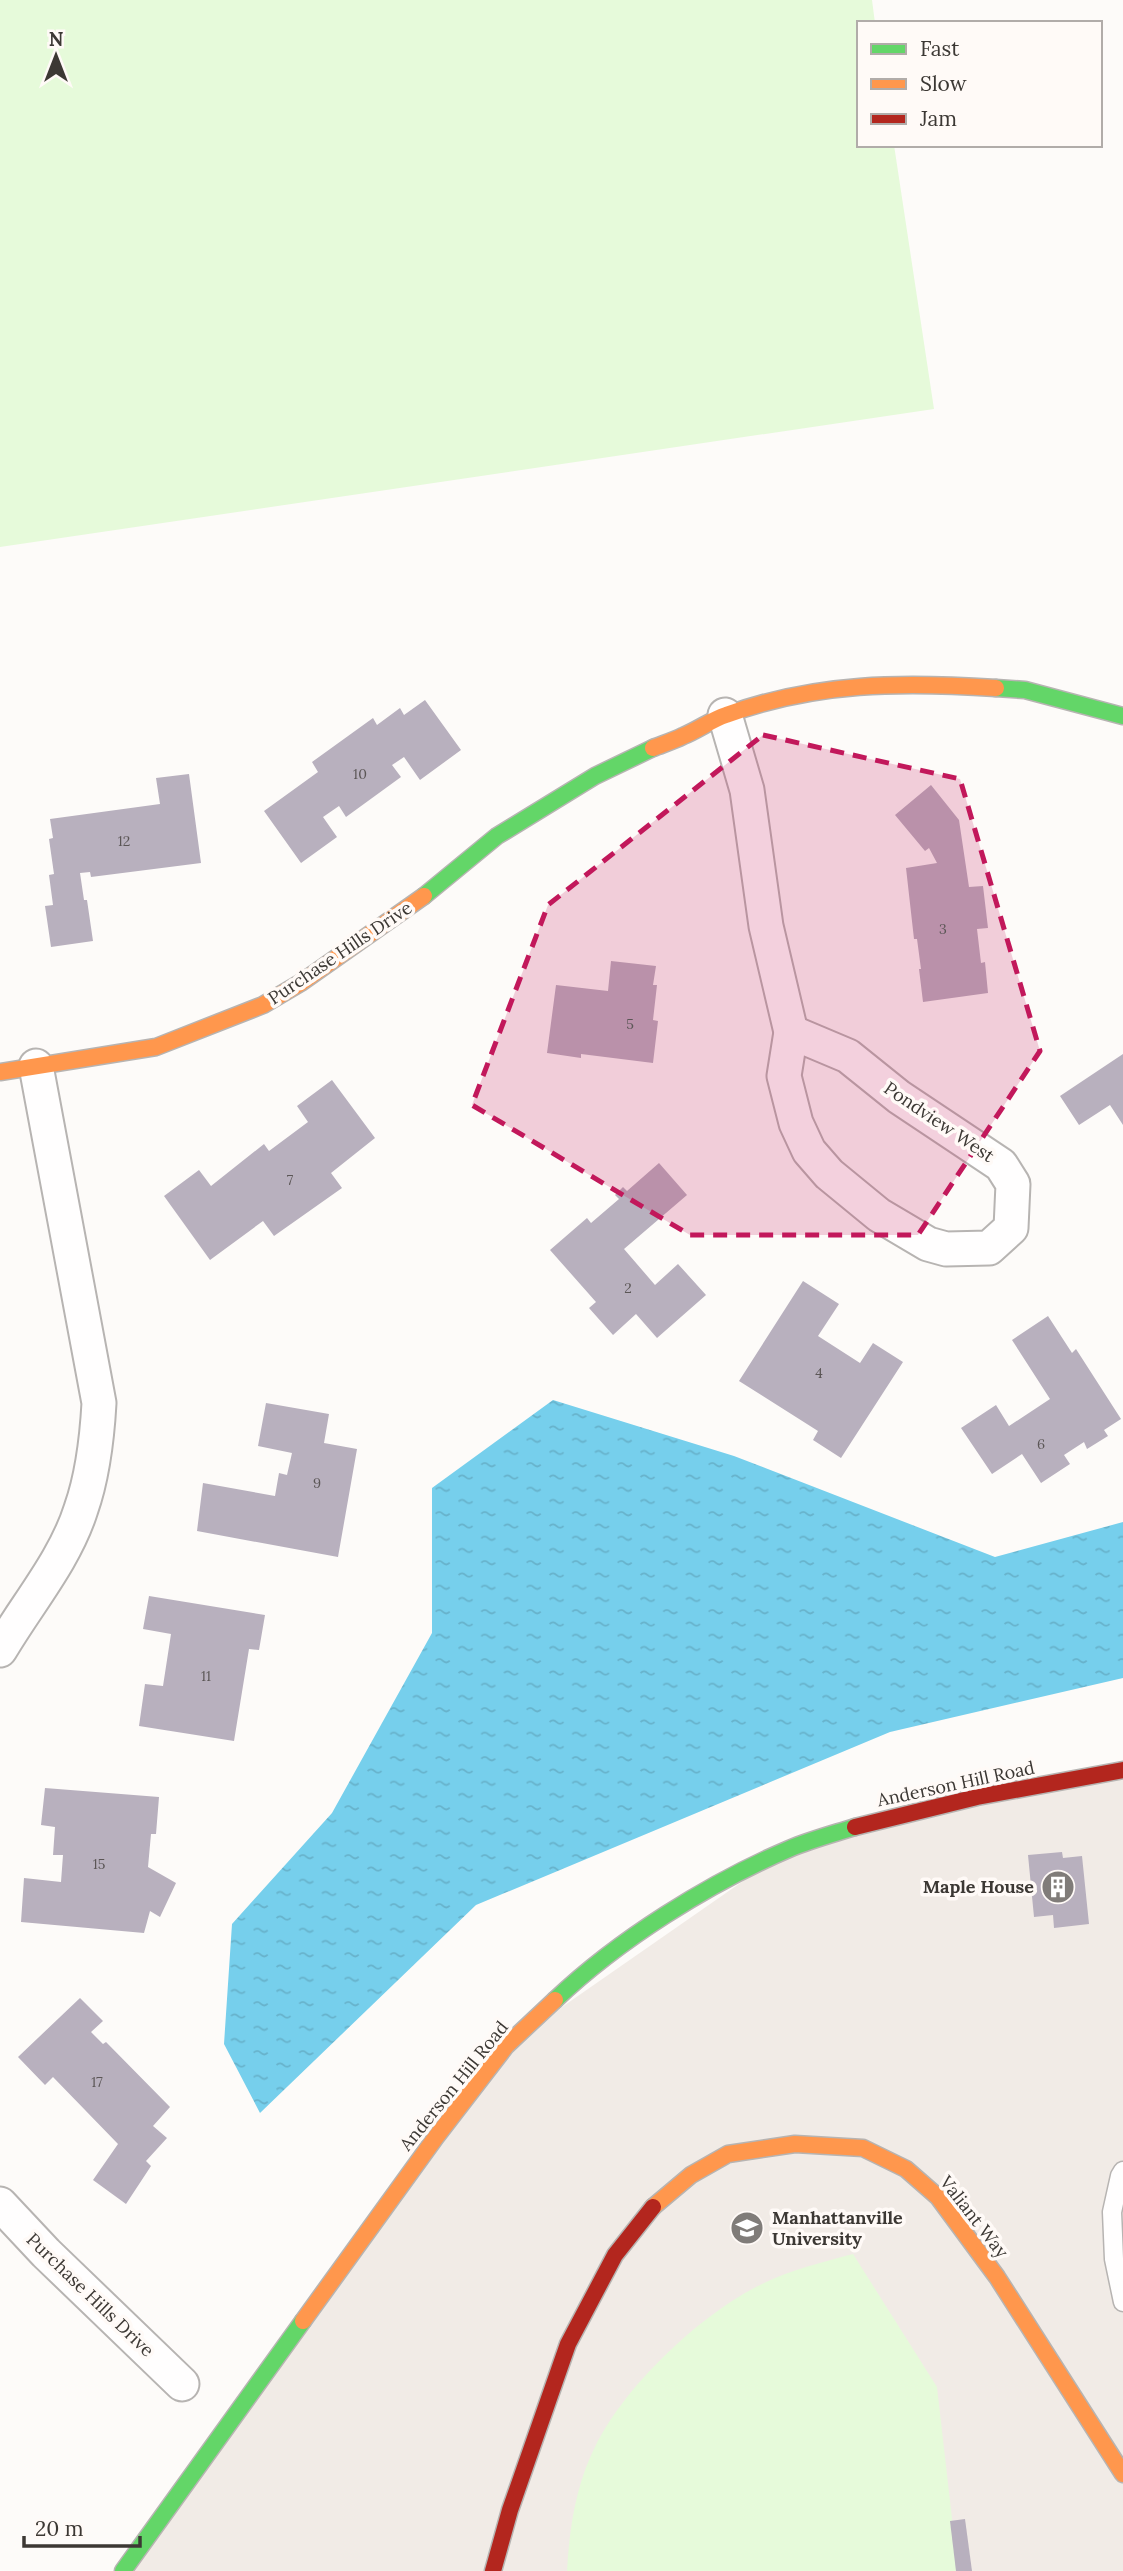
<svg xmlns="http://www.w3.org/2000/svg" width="1123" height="2571" font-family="Lora,serif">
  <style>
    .built { fill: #f1ebe6 }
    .grass { fill: #e6fada }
    .water { fill: url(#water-ripples) }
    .building { fill: #b8b0be }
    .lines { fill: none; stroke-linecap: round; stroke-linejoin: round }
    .lane-casing { stroke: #b7b4b2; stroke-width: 21 }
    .street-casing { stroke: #b7b4b2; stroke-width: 37 }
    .fast-casing { stroke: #b7b4b2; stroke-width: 19 }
    .slow-casing { stroke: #b7b4b2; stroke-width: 19 }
    .jam-casing { stroke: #b7b4b2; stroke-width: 19 }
    .lane { stroke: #fffefe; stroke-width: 18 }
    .street { stroke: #fffefe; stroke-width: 33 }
    .fast { stroke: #63d668; stroke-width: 16 }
    .slow { stroke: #ff974d; stroke-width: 16 }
    .jam { stroke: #b3261e; stroke-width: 16 }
    .marked { fill: #c2185b; fill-opacity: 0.2; stroke: #c2185b; stroke-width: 5; stroke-dasharray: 14 9; stroke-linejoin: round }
    .labels { text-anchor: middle; stroke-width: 7; stroke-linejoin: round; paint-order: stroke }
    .number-label { font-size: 14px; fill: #5b5656 }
    .street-label { font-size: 18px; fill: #3c3834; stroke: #fffaf7 }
    .poi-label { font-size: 18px; font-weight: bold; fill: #3c3834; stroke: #fffaf7; text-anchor: end }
  </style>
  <defs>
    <pattern id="water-ripples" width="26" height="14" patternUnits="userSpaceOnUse" patternTransform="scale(1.75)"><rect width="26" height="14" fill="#76cfec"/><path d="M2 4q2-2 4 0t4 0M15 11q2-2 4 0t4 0" fill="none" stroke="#67b2cb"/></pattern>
  </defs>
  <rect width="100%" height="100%" fill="#fdfbf9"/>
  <!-- built -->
  <polygon class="built" points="1123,1770 1123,2571 123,2571 506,2046 789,1849"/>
  <!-- grass -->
  <g class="grass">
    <polygon points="0,0 872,0 875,23 859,23 859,145 894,145 934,409 0,547"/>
    <path d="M853,2254L937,2387L958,2571H567C569,2530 576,2484 595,2447C624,2387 698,2317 756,2287C786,2271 820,2263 853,2254Z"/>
  </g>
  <!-- water -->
  <polygon class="water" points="553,1400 734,1456 995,1557 1123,1522 1123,1678 890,1732 476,1905 260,2113 224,2044 232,1924 332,1813 432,1633 432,1488"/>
  <!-- building -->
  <g class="building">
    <polygon points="425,700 461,750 420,780 404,757 392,765 401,777 346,817 339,806 323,817 337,837 301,863 264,811 318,772 312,762 373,718 377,725 400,708 404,715"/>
    <polygon points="189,774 201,863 91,877 90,872 80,873 84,900 87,900 93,941 51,947 45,906 53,905 49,875 54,874 49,839 53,838 50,819 160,804 156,778"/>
    <polygon points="931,785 959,820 969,887 983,886 988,928 977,929 981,963 985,962 988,993 923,1002 919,969 921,969 917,939 914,939 906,868 937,863 929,848 925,851 895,815"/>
    <polygon points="611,961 656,966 653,985 657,985 653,1020 658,1021 653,1063 581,1054 581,1058 547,1053 556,985 608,991"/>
    <polygon points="1123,1054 1123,1125 1110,1105 1079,1125 1060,1096"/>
    <polygon points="332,1080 375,1138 331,1173 342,1188 274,1236 263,1221 210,1260 164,1196 199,1170 211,1186 264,1144 269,1151 308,1122 297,1106"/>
    <polygon points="659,1163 687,1195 624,1249 655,1285 678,1264 706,1295 657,1338 636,1314 613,1335 589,1308 596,1302 550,1250 587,1218 591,1223 619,1199 615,1195 623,1187 627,1191"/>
    <polygon points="803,1281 839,1304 818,1336 860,1363 873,1343 903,1362 841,1458 813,1440 818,1431 739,1381"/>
    <polygon points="1048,1316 1072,1353 1076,1349 1121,1419 1104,1430 1108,1436 1087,1449 1084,1442 1064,1455 1070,1464 1041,1483 1022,1454 992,1474 961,1428 996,1405 1009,1426 1050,1399 1012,1340"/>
    <polygon points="266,1403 329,1414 324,1443 357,1449 338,1557 197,1531 203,1483 275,1496 279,1473 287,1475 292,1453 258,1446"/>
    <polygon points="149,1596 265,1615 259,1650 249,1649 234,1741 139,1726 145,1684 163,1686 171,1634 143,1629"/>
    <polygon points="45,1788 159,1797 156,1834 151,1834 148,1867 176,1883 160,1917 150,1911 144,1933 21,1922 24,1878 61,1882 63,1855 53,1855 55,1827 41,1825"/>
    <polygon points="1062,1852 1063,1858 1082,1856 1089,1924 1054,1928 1053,1915 1034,1917 1028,1855"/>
    <polygon points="80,1998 103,2021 91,2032 103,2044 106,2042 170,2107 153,2126 167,2138 146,2161 151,2166 126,2204 93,2180 118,2144 53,2077 45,2085 18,2057"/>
    <polygon points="965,2519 972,2571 956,2571 950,2521"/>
  </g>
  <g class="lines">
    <defs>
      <polyline id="lane" points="1123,2171 1120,2176 1112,2212 1114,2259 1123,2302"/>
      <g id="street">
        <polyline points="725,715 747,790 766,926 791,1032"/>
        <polygon points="791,1032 848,1056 899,1097 1001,1165 1013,1184 1011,1228 989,1248 946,1249 928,1244 879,1215 829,1174 809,1151 796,1123 784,1076"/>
        <path d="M0,1650C27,1604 65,1560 81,1509C93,1475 97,1439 99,1403L36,1066"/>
        <polyline points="0,2204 46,2253 182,2384"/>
      </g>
      <g id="fast">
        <polyline points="996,688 1025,690 1123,716"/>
        <polyline points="424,896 497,836 595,776 653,748"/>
        <path d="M555,2000C618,1940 709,1883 789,1849C810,1840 833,1834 855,1827"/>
        <polyline points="123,2571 303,2321"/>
      </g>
      <g id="slow">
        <path d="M653,748C663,744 673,741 683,736C698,730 711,720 726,715C816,682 902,682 996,688"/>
        <polyline points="0,1072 156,1047 263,1005 302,982 424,896"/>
        <polyline points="653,2207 691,2175 728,2154 795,2144 863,2148 906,2169 938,2197 997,2277 1123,2474"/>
        <polyline points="303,2321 436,2137 506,2046 555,2000"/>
      </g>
      <g id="jam">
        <polyline points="855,1827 977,1797 1123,1770"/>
        <polyline points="493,2571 510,2510 568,2344 615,2255 653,2207"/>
      </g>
    </defs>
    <!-- lane casing -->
    <use href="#lane" class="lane-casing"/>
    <!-- street casing -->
    <use href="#street" class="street-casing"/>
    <!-- fast casing -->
    <use href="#fast" class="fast-casing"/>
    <!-- slow casing -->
    <use href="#slow" class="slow-casing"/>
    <!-- jam casing -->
    <use href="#jam" class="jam-casing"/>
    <!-- lane -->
    <use href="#lane" class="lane"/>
    <!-- street -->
    <use href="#street" class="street"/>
    <!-- fast -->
    <use href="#fast" class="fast"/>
    <!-- slow -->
    <use href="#slow" class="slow"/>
    <!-- jam -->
    <use href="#jam" class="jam"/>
  </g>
  <!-- marked area -->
  <path class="marked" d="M763,735L960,779L1040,1051L918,1235H690L472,1105L548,905Z"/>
  <!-- icons -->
  <defs>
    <symbol id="building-disc" viewBox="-11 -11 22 22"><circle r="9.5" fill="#807c79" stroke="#fffaf7"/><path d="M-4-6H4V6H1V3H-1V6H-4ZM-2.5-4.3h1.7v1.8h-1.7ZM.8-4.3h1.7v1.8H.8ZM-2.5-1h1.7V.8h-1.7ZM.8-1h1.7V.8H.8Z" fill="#fff"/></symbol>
    <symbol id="university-disc" viewBox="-11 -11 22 22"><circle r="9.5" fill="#807c79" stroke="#fffaf7"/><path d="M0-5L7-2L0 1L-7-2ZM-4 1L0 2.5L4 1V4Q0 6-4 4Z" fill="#fff"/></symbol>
  </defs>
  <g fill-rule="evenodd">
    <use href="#building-disc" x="1039" y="1868" width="38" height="38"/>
    <use href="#university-disc" x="728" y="2209" width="38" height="38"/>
  </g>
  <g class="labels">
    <!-- number labels -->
    <g class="number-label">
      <text x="360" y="779">10</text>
      <text x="124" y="846">12</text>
      <text x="943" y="934">3</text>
      <text x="630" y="1029">5</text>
      <text x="290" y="1185">7</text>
      <text x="628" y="1293">2</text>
      <text x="819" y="1378">4</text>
      <text x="1041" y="1449">6</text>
      <text x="317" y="1488">9</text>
      <text x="206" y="1681">11</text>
      <text x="99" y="1869">15</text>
      <text x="97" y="2087">17</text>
    </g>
    <!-- street labels -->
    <g class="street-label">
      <text transform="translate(340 953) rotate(-34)" y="6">Purchase Hills Drive</text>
      <text transform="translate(939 1122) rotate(34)" y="6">Pondview West</text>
      <text transform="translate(956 1784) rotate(-12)" y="6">Anderson Hill Road</text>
      <text transform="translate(454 2086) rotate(-51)" y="6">Anderson Hill Road</text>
      <text transform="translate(974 2217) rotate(52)" y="6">Valiant Way</text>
      <text transform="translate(90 2295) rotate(44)" y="6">Purchase Hills Drive</text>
    </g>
    <!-- poi labels -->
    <g class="poi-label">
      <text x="1034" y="1893">Maple House</text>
      <text x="772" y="2224" text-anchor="start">Manhattanville<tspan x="772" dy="21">University</tspan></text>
    </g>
  </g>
  <!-- legend -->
  <rect x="857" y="21" width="245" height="126" fill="#fffaf7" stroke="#b1aca9" stroke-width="2"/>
  <rect x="871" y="44" width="35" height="10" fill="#63d668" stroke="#b1aca9" stroke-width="2"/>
  <text x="920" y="56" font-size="21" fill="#3c3834">Fast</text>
  <rect x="871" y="79" width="35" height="10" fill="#ff974d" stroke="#b1aca9" stroke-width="2"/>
  <text x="920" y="91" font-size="21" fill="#3c3834">Slow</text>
  <rect x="871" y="114" width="35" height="10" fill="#b3261e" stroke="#b1aca9" stroke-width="2"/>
  <text x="920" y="126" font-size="21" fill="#3c3834">Jam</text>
  <!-- north arrow -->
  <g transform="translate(56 56)" stroke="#fffaf7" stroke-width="5" paint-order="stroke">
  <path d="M0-5L12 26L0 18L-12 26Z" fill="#3c3834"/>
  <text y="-10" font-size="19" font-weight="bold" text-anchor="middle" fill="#3c3834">N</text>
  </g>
  <!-- scale -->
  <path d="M24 2536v10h116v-10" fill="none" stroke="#3c3834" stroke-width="3.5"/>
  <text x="35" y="2536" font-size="21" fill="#3c3834" stroke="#fffaf7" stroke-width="5" paint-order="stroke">20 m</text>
</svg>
